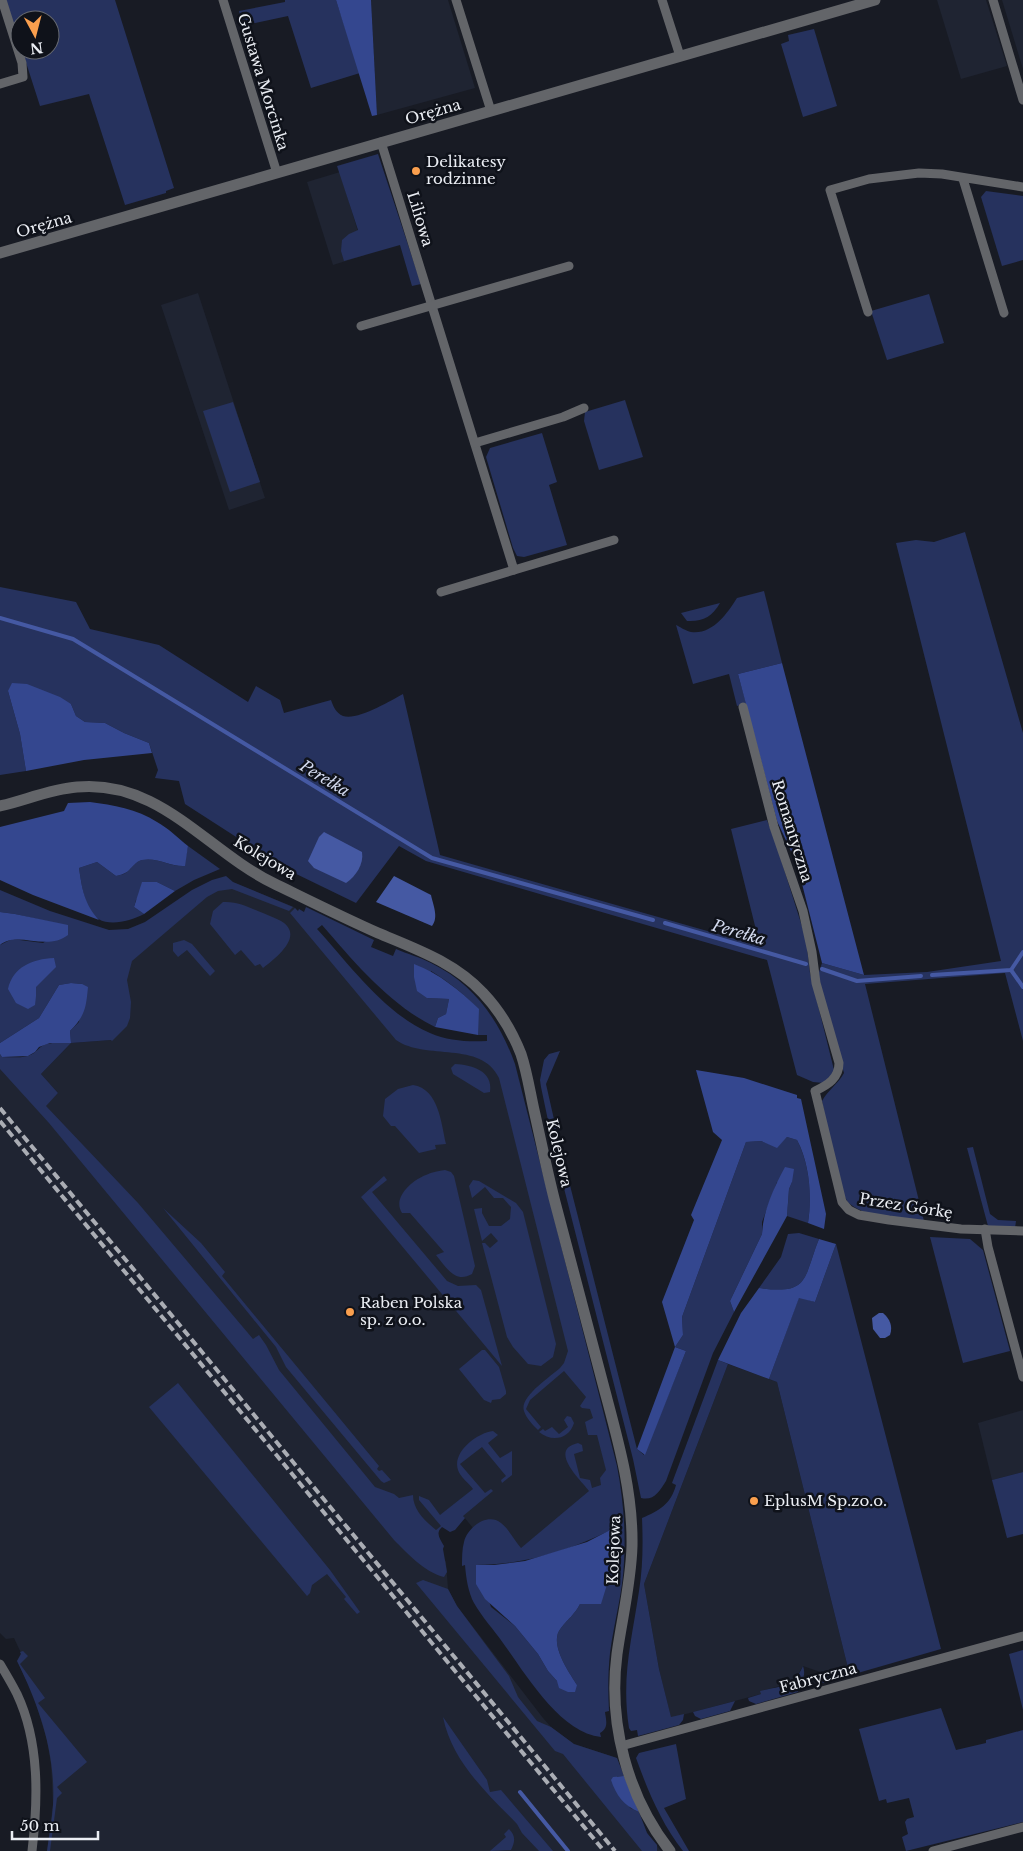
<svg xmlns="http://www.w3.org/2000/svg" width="1023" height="1851" font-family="'Libre Baskerville',serif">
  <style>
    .built { fill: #1f2432 }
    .green { fill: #26325e; fill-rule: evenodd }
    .forest { fill: #34478f }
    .water { fill: #4559a3 }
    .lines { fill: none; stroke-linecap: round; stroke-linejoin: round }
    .stream { stroke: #4559a3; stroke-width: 4 }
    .minor { stroke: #636569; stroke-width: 9 }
    .tertiary { stroke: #636569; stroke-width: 11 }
    .rail { stroke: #aaadb4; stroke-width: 4; stroke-dasharray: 8 4; stroke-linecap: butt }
    .poi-dot { fill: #fa9f4e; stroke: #0f121a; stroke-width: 2 }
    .labels { text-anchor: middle; stroke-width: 5; stroke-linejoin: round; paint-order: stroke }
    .street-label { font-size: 15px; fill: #ebeef4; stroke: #0f121a }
    .poi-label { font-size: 15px; fill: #ebeef4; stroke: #0f121a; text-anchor: start }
    .water-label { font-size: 16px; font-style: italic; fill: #d3daef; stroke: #0f121a }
  </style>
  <rect width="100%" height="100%" fill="#181b24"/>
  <!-- built -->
  <g class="built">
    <polygon points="371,0 448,0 475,88 377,115"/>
    <polygon points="937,0 986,0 1007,66 961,79"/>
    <polygon points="1002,0 1023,0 1023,69"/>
    <polygon points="340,172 365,255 333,265 307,182"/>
    <polygon points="198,293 265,498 229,510 161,305"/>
    <polygon points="232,882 294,907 397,1033 499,1054 587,1389 610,1482 520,1549 478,1534 459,1511 432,1534 446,1562 448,1589 457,1606 543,1718 551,1727 574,1744 617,1758 647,1833 661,1851 47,1851 53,1804 51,1764 47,1740 33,1694 17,1661 21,1653 14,1638 6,1639 0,1633 0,1054 45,1106 58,1093 41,1074 71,1043 111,1040 96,983 207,892"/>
    <polygon points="728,1364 777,1382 848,1668 826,1674 803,1666 796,1678 791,1683 761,1691 761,1694 671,1718 659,1669 644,1584"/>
    <polygon points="1023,1410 1023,1472 992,1480 978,1423"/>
  </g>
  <!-- green -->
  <g class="green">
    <polygon points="6,0 115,0 174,188 166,191 166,193 125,205 89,94 40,106 22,50 50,50 50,20 20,20 20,44"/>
    <polygon points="285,0 336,0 360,73 311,88 288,16 250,24 244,33 239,11 285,2"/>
    <polygon points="814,29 837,106 803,117 781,44 789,41 788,35"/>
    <polygon points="378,154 421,284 412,286 400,245 344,261 341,251 342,240 349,234 358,230 337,166"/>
    <polygon points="986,191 1023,196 1023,260 1002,266 981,197"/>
    <polygon points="929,294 944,343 887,360 871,311"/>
    <polygon points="625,400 643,457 599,470 584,421 585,412"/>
    <polygon points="233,402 260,482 230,492 203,411"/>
    <polygon points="542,433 557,482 549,485 567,545 524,557 517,556 513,548 486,457 490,448"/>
    <path d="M965,532L1023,733V1041L1005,973L865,984L924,1221C900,1218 870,1219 850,1204C837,1194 826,1120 822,1101C828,1090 838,1084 844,1073L818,975L822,963L864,975L927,972L1001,961L896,543L916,540L934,542Z"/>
    <path d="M0,587L76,602L90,629L159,645L248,702L256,686L280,700L284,713L331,700C333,706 336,713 343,716C357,721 390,701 403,694L440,855L760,946L731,829L767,820L777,847L806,939L810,973L835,1074L824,1083L813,1082L797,1075L767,960L443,866L426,861L399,846L356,903L286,869L185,804L179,781L155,778L158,770L149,743L124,733L105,723L85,722L76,716L71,704L8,691L20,734L26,771L0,775Z"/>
    <path d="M764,591L782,663L738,674L746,703L737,706L729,674L693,684L676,625C680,627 686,631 691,632C712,635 727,614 737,598Z"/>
    <path d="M720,603C712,617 702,622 687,621L681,613Z"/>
    <path d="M188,846L220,869L194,880L175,891L157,882L136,900L134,907L144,914C126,923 98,930 88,907C83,895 81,881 79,868L97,862L116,876C120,875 125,874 127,872C132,868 136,861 142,860C158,857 170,867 184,866Z"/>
    <path d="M226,876L233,882L293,907L289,911L232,889L218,891L207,897L132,961L127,980L131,1002L130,1018L127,1026L112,1041L111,1040L71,1043L41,1074L58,1093L46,1106L138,1203L253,1339L259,1335L266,1345L279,1370L375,1487L394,1494L399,1498L413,1495C413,1510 425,1521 436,1530L441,1526L419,1500V1496L429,1500L440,1515L473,1489C469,1483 460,1477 458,1470C452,1452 477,1433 493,1431L498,1435L488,1443L500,1458L512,1451V1475L502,1483L501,1480L506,1476L482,1447L460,1464L485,1493L491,1489L493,1491L463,1516L465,1518L455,1530L450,1532L442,1527C435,1533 440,1539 444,1546L443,1549L447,1572L444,1577C424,1572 407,1553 394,1540L49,1123L0,1069V1054L2,1057C12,1057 25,1059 34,1053C39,1049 40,1046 47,1044C54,1042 63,1043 71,1043L70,1031L79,1022L82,984L71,983L59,985L39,1018L0,1043V945L12,939L43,943L68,926L15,914L0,912V890L50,911L109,930L128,929L145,922L192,890L212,880Z"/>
    <path d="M223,902C238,901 250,908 263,913C269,916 276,918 281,921C306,936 274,959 263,968L260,964L255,966L241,950L235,955L210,924L213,911Z"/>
    <path d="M306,907L374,940L371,947L393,956L396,949C407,954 420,957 431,963C474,984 499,1020 515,1064L617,1466C623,1498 626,1529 624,1562C623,1592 614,1622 610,1653C608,1672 608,1691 609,1711L605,1712C606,1720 609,1728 600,1733L601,1737C560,1733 525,1673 503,1643C494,1630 482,1617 474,1603C468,1592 466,1577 465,1565L462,1566C462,1558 462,1549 464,1542C467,1528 487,1512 501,1523C509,1529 514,1540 521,1548L589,1491C582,1481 547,1450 578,1443L582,1445L583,1451L574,1454L580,1478L590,1480L592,1488L601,1485L600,1478L606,1470L597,1435H588L585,1422L593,1418L590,1409L582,1408L580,1406L586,1397L564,1371L530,1400L526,1409L541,1427L538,1430C533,1425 526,1418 524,1411C519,1397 550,1377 560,1368L564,1363L568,1351L499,1078C481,1040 426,1061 396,1040L290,913L295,908L298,911L299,909L304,912ZM322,925C355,963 390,1005 435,1027L438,1018L446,1014L449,999L427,998L431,971C449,982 464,994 478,1009V1035H487V1041C468,1042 448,1041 430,1033C385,1014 349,964 317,929ZM609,1531L585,1602L580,1604C575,1614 568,1619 561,1628C548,1643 569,1672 577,1685L557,1681L548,1671L538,1654L515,1626L491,1607L477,1565C522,1565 568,1551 609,1531Z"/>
    <polygon points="184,940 192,944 215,971 210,976 187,950 178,957 173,951 173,943"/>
    <path d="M560,1051L546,1084L560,1146L637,1449L644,1455L686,1351L675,1347L683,1335L682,1317L746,1142L761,1141L777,1147L787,1137L797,1140C810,1165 812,1197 808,1223L787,1216L789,1189L792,1182H777L762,1222V1234L730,1301L734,1312L713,1353L666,1481C659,1492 654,1501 641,1498L633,1459L554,1149L541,1087L540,1080L544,1060L549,1054Z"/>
    <path d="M455,1064C471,1065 493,1070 490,1092L484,1093L453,1074L451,1068Z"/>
    <path d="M413,1085C439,1089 441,1123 446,1144L435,1145L436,1149L419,1153L395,1126H391L383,1116L385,1099L398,1089Z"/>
    <polygon points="973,1147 990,1214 998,1220 1016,1221 1015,1228 988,1226 967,1148"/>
    <path d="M445,1170L451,1172L454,1176L475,1266L472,1274C455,1284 446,1267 436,1255L444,1252L410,1213H402C392,1198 412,1180 426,1175C432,1172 439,1171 445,1170Z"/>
    <polygon points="384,1176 387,1180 372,1192 447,1281 458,1286 476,1285 481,1290 502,1366 361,1197"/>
    <polygon points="473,1180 479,1181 516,1203 523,1212 556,1344 553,1357 541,1366 528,1364 513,1347 507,1337 482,1243 485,1243 490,1248 498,1241 491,1233 482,1241 474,1209 482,1208 482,1213 489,1226 501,1226 510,1219 511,1207 503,1198 494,1198 485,1187 472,1198 469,1186"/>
    <polygon points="163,1208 201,1243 225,1272 222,1276 379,1466 377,1469 379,1471 382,1470 391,1480 384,1483 381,1481 286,1367 276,1347"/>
    <path d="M799,1233L819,1239C803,1279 810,1295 759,1288L781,1257L788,1234Z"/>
    <polygon points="930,1237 970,1239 983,1250 1010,1351 963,1363"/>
    <polygon points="836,1244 941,1649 823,1683 821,1682 819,1678 821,1673 826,1674 848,1668 777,1382 769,1379 799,1297 815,1302"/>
    <polygon points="482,1350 485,1350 499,1367 506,1391 506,1394 500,1399 492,1400 491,1403 484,1400 459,1369"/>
    <path d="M718,1360L728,1364L644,1584L659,1669L671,1717L684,1714L683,1720L679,1725L638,1736L637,1730L631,1731L629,1728C621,1677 632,1639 639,1591C643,1567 643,1542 642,1518C659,1511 671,1504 676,1485L672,1483Z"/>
    <polygon points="178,1383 330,1570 360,1612 357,1614 344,1599 346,1597 327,1574 312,1585 310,1593 307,1596 149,1407"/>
    <path d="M567,1416L571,1417L574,1423C569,1440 551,1442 539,1432L543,1429L545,1431L552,1427L559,1434L568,1427L564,1420Z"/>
    <polygon points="1023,1472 1023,1534 1007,1538 992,1480"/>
    <polygon points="423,1580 448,1589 457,1606 509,1676 518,1697 537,1721 551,1727 574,1744 617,1758 624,1776 617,1776 630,1808 639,1812 647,1833 657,1845 657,1851 642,1851 563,1754 555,1751 416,1583"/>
    <polygon points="1023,1650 1023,1710 1009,1654"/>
    <path d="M23,1651L28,1656L20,1664L45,1698L38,1703L87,1762L57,1787L62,1793L57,1798L50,1851H47C49,1836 52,1820 53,1805C56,1753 39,1706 17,1661L21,1654L20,1652Z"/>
    <path d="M803,1666C806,1674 803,1681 797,1688L798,1692L756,1704L749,1701L748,1698L761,1694L760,1691C781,1686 794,1687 803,1666Z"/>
    <polygon points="735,1701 730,1711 701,1719 695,1716 693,1712"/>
    <polygon points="941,1708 956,1750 986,1743 986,1740 1023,1730 1023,1822 906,1851 902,1837 908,1834 905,1822 907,1819 914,1817 909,1798 887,1803 886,1799 879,1801 859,1729"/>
    <path d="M443,1717L487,1780L490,1792L501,1790L553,1851H539L522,1833L517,1824C487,1793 452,1762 443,1717Z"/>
    <path d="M676,1744L686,1799L664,1808L689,1851H683C661,1823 648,1791 636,1758L639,1753Z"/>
    <path d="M509,1829C516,1836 515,1842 511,1850L490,1851L506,1837L504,1834Z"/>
  </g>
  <!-- forest -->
  <g class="forest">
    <polygon points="336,0 371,0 377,115 372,116"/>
    <polygon points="782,663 864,975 822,963 797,864 777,821 738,674"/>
    <polygon points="12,683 27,684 60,697 71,704 76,716 85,722 105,723 124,733 149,743 152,753 84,760 26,771 20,734 8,691"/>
    <path d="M90,802C113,805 137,809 157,822C168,828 178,838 188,846L185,866C170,867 158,857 142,860C136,861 132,868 127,872C124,874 120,875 116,876L97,862L79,868C82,888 84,904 99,920L33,895L0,880V827L64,811L68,803Z"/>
    <polygon points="142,882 157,882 175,891 144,914 134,907"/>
    <path d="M0,912L15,914L68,925V935C46,952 17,930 0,945Z"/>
    <path d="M54,958L56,967L36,987V996L35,1005L28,1009L16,1003L8,989C13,967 32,959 54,958Z"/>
    <path d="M414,964C440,974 459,990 479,1009L478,1035L435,1027L438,1018L446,1014L449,999L427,998L417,991L414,977Z"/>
    <path d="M71,983L82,984L88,987C86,1008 85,1016 70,1031L71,1043H50L39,1047L35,1052L28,1056L2,1057L0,1054V1043L39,1018L59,985Z"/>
    <path d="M696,1070L744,1078L797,1095V1098L801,1099L826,1214L824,1229L808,1223C812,1198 810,1164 797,1140L787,1137L777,1148L761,1141L746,1142L682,1317L683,1335L675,1347L686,1351L645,1455L637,1449L675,1347L662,1302L694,1220L691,1215L722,1140L713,1132Z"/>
    <path d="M785,1167L794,1169L792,1182L789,1189L787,1216L734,1312L730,1301L762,1234C763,1211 774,1187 785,1167Z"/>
    <path d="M819,1239L836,1244L815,1302L799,1298L769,1379L718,1360L741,1313L759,1288C810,1295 803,1279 819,1239Z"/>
    <path d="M616,1527L618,1549L601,1604H580C575,1614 568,1619 561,1628C548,1643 569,1672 577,1685L575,1692H568L559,1688L557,1681L548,1671L538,1654L515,1626L485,1599L476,1584V1565H494L525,1561L587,1542Z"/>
    <path d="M624,1776L639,1812C624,1806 616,1795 611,1780L613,1777Z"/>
  </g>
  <!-- water -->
  <g class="water">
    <path d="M324,832L362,852C364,864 356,876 346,883L314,868L308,861L319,837Z"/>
    <path d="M394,876L431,895C433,905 439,917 432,926L376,902Z"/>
    <path d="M879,1313H883C890,1319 893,1326 890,1335L885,1338H880L873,1329L872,1318Z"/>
  </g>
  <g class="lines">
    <!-- stream -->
    <g class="stream">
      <polyline points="0,618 73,639 432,858 653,920"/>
      <polyline points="665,923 806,964"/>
      <polyline points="822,969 857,981 921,976"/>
      <polyline points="1011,970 1023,987"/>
      <polyline points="932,975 1011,970 1023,952"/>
      <polyline points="520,1792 568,1851"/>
    </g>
    <!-- minor -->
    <g class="minor">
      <polyline points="223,0 277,173"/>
      <polyline points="456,0 491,111"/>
      <polyline points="662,0 680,56"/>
      <polyline points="993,0 1023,100"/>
      <polyline points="0,84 23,77 22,63 2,0"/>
      <polyline points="381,142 514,570"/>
      <polyline points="963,179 1004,313"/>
      <polyline points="868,312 830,190 869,179 919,173 942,174 1023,187"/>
      <polyline points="361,326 569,266"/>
      <polyline points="475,443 563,417 584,408"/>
      <polyline points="441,592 614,540"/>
      <path d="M743,707L774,827L803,911L812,952L816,983L839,1063C839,1078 828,1085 815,1091L842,1202L849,1210L859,1215L889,1220L961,1229L1023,1231"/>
      <polyline points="985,1229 988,1247 1023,1377"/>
      <path d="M0,1664C6,1674 12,1684 17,1694C40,1743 38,1800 32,1851"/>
      <polyline points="621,1746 1023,1636"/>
      <polyline points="933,1851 1023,1827"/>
    </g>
    <!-- tertiary -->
    <g class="tertiary">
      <polyline points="0,253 875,0"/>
      <path d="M0,806C26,800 51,789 77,787C159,779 207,851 273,883C308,900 342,917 378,933C416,949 454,962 483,993C500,1011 512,1031 521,1054C527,1072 530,1092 534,1110C541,1141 547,1171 555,1202C571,1262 587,1323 603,1384C617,1437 633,1490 632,1546C631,1583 622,1618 617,1654C608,1723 627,1796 670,1851"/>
    </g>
    <!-- rail -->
    <g class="rail">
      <polyline points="0,1108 615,1851"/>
      <polyline points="0,1121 604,1851"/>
    </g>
  </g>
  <!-- markers -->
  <g class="poi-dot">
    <circle cx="416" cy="171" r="5"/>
    <circle cx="350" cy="1312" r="5"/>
    <circle cx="754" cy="1501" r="5"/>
  </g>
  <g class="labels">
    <!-- street labels -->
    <g class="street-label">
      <text transform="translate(263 82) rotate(73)" y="5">Gustawa Morcinka</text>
      <text transform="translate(433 112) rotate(-16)" y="5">Orężna</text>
      <text transform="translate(420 219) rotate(73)" y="5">Liliowa</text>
      <text transform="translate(44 225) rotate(-16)" y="5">Orężna</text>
      <text transform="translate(792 831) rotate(73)" y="5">Romantyczna</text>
      <text transform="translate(265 858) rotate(31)" y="5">Kolejowa</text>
      <text transform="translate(559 1153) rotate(77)" y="5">Kolejowa</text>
      <text transform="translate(906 1206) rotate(9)" y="5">Przez Górkę</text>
      <text transform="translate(614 1550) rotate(-88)" y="5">Kolejowa</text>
      <text transform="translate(818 1678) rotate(-15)" y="5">Fabryczna</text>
    </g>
    <!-- poi labels -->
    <g class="poi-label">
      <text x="426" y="167">Delikatesy<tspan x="426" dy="17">rodzinne</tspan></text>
      <text x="360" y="1308">Raben Polska<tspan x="360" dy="17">sp. z o.o.</tspan></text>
      <text x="764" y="1506">EplusM Sp.zo.o.</text>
    </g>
    <!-- water labels -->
    <g class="water-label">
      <text transform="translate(325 778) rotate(31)" y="6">Perełka</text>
      <text transform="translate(739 932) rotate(16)" y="6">Perełka</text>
    </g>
  </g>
  <!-- north arrow -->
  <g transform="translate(35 35) rotate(173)"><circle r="24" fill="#0f121a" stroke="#676a71"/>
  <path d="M0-4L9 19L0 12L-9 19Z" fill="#fa9f4e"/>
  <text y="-8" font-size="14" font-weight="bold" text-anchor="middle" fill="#ebeef4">N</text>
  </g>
  <!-- scale -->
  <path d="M12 1831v8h86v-8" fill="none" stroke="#ebeef4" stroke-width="2.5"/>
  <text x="20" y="1831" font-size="15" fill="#ebeef4" stroke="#0f121a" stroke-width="4" paint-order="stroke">50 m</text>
</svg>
